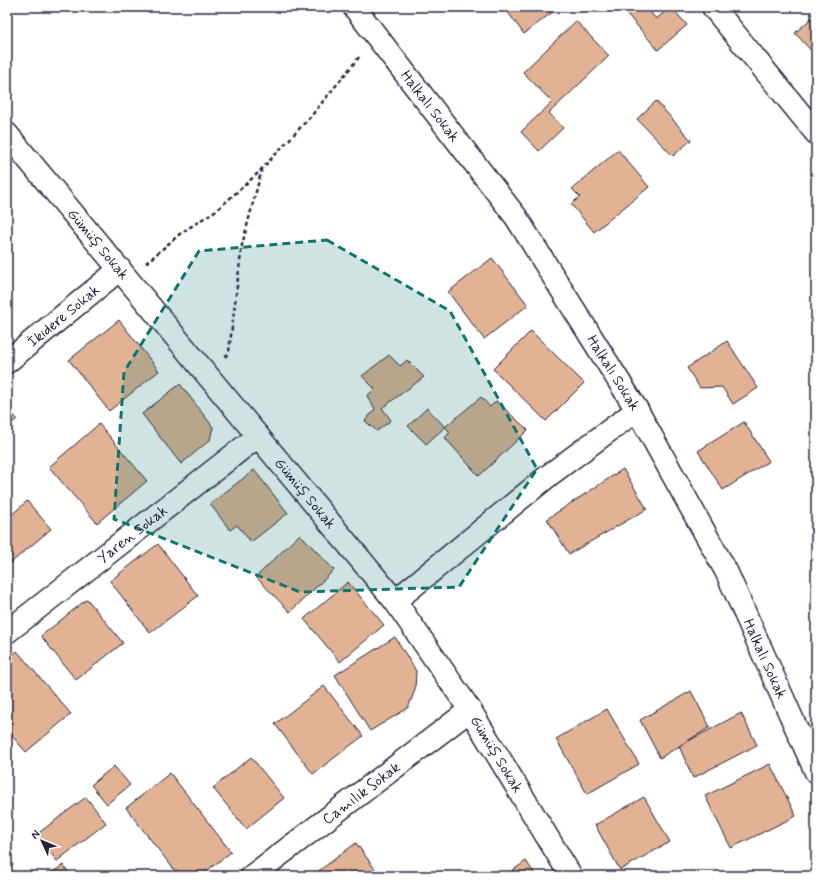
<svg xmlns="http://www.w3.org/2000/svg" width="823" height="883" font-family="Mynerve,sans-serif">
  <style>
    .building { fill: #e2b294; stroke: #22223b }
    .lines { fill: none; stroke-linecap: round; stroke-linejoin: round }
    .street-casing { stroke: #22223b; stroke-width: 25 }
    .secondary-casing { stroke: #22223b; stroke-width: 25 }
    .path { stroke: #22223b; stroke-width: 2.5; stroke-dasharray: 4 3; stroke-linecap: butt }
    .street { stroke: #fff; stroke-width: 22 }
    .secondary { stroke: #fff; stroke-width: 22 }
    .marked { fill: #0f766e; fill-opacity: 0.2; stroke: #0f766e; stroke-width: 3; stroke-dasharray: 8 5; stroke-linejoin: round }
    .labels { text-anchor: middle; stroke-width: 3; stroke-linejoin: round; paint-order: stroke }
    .street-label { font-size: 15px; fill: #22223b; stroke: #fff }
  </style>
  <rect width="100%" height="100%" fill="#fff"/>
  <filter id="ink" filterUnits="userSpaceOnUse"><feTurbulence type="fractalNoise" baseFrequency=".025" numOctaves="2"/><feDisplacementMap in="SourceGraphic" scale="8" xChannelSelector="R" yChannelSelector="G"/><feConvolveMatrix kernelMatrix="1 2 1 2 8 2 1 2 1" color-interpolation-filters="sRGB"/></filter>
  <g filter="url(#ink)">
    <!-- building -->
    <g class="building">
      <polygon points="504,7 559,7 524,34"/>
      <polygon points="634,7 646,7 656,19 671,7 687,25 658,50 627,14"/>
      <polygon points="816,14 816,56 795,33"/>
      <polygon points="576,21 609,56 549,113 563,128 539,151 521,132 552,102 523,72"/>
      <polygon points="656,101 691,140 673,156 637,119"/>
      <polygon points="618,150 649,187 594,232 571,204 580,197 572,189"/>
      <polygon points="492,258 528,305 484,339 448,292"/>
      <polygon points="119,320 159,371 109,411 69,360"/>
      <polygon points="531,331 584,383 546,421 493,369"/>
      <polygon points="727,341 758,388 733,404 722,387 700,388 687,368"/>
      <polygon points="389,355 400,366 407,360 424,377 382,408 391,420 377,431 365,421 375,409 367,396 375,389 362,376"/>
      <polygon points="180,384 213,427 210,440 181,464 142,414"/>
      <polygon points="481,397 490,407 496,401 528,430 479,476 445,438 450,432 445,427"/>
      <polygon points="7,407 17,419 7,427"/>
      <polygon points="427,408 445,427 426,444 408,426"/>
      <polygon points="744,422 769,461 723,490 698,451"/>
      <polygon points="99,424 147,481 97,523 49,467"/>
      <polygon points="623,469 647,509 569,554 547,519"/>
      <polygon points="254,470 288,513 251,542 237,525 230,530 210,504"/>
      <polygon points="27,501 51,529 7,566 7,519"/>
      <polygon points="300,534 334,570 290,612 256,577"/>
      <polygon points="158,544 198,596 150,633 110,581"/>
      <polygon points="348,582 384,625 340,662 304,619"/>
      <polygon points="87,599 123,643 76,680 41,636"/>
      <polygon points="395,637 416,671 415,690 408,708 370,731 335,675"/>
      <polygon points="17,651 71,714 26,752 7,730 7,659"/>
      <polygon points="324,686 363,736 313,774 275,724"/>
      <polygon points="691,691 710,727 660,758 640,720"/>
      <polygon points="607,709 639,764 587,794 556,739"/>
      <polygon points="741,713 757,745 693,778 679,746"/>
      <polygon points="251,757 284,798 246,829 213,788"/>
      <polygon points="770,764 796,816 731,848 705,796"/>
      <polygon points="114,766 130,785 107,804 91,785"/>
      <polygon points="170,773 231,852 200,876 179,876 126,808"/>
      <polygon points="86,797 106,823 57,861 36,835"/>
      <polygon points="644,797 670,842 620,870 595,825"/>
      <polygon points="356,843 380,876 312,876"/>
      <polygon points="7,858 12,866 7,870"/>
      <polygon points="526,861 536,876 505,876"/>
      <polygon points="63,865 71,876 47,876"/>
    </g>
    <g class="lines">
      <defs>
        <g id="street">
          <path id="s1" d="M354,7L516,217L637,410L726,571L816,772"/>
          <polyline points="713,7 816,133"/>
          <path id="s2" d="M7,362L120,269"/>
          <polyline points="395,601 548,476 637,410"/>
          <path id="s3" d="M7,632L258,436"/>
          <path id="s4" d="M252,876L470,710"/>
        </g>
        <g id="secondary">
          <path id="s5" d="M7,134L395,601L470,710L571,876"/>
        </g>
      </defs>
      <!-- street casing -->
      <use href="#street" class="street-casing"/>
      <!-- secondary casing -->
      <use href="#secondary" class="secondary-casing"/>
      <!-- path -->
      <g class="path">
        <polyline points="146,263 181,233 218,209 257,174 312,115 360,56"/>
        <polyline points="225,357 229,352 242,245 262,169"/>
      </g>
      <!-- street -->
      <use href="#street" class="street"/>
      <!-- secondary -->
      <use href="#secondary" class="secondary"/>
    </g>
  </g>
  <!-- marked area -->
  <path class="marked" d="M327,240L450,311L537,469L459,587L300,592L114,519L124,372L199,251Z"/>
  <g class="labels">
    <!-- street labels -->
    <g class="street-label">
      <text dy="5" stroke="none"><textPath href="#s1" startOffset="125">Halkalı Sokak</textPath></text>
      <text dy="5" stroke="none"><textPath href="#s5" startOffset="143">Gümüş Sokak</textPath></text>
      <text dy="5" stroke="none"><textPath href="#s2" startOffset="73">İkidere Sokak</textPath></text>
      <text dy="5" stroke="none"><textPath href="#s1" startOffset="449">Halkalı Sokak</textPath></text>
      <text dy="5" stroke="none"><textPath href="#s5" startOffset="467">Gümüş Sokak</textPath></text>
      <text dy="5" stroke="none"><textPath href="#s3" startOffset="159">Yaren Sokak</textPath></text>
      <text dy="5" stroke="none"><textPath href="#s1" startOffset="773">Halkalı Sokak</textPath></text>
      <text dy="5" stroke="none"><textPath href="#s5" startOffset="791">Gümüş Sokak</textPath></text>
      <text dy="5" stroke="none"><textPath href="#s4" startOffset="137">Camılık Sokak</textPath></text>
    </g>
  </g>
  <!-- margin -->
  <rect width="823" height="883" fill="none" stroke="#fff" stroke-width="24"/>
  <rect x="12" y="12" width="799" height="859" fill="none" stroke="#22223b" stroke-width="1.5" filter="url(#ink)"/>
  <!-- north arrow -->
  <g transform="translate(42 841) rotate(314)" stroke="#ffffff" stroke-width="3" paint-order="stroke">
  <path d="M0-3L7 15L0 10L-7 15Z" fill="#22223b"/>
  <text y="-6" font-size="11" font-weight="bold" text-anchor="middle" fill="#22223b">N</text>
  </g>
</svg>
